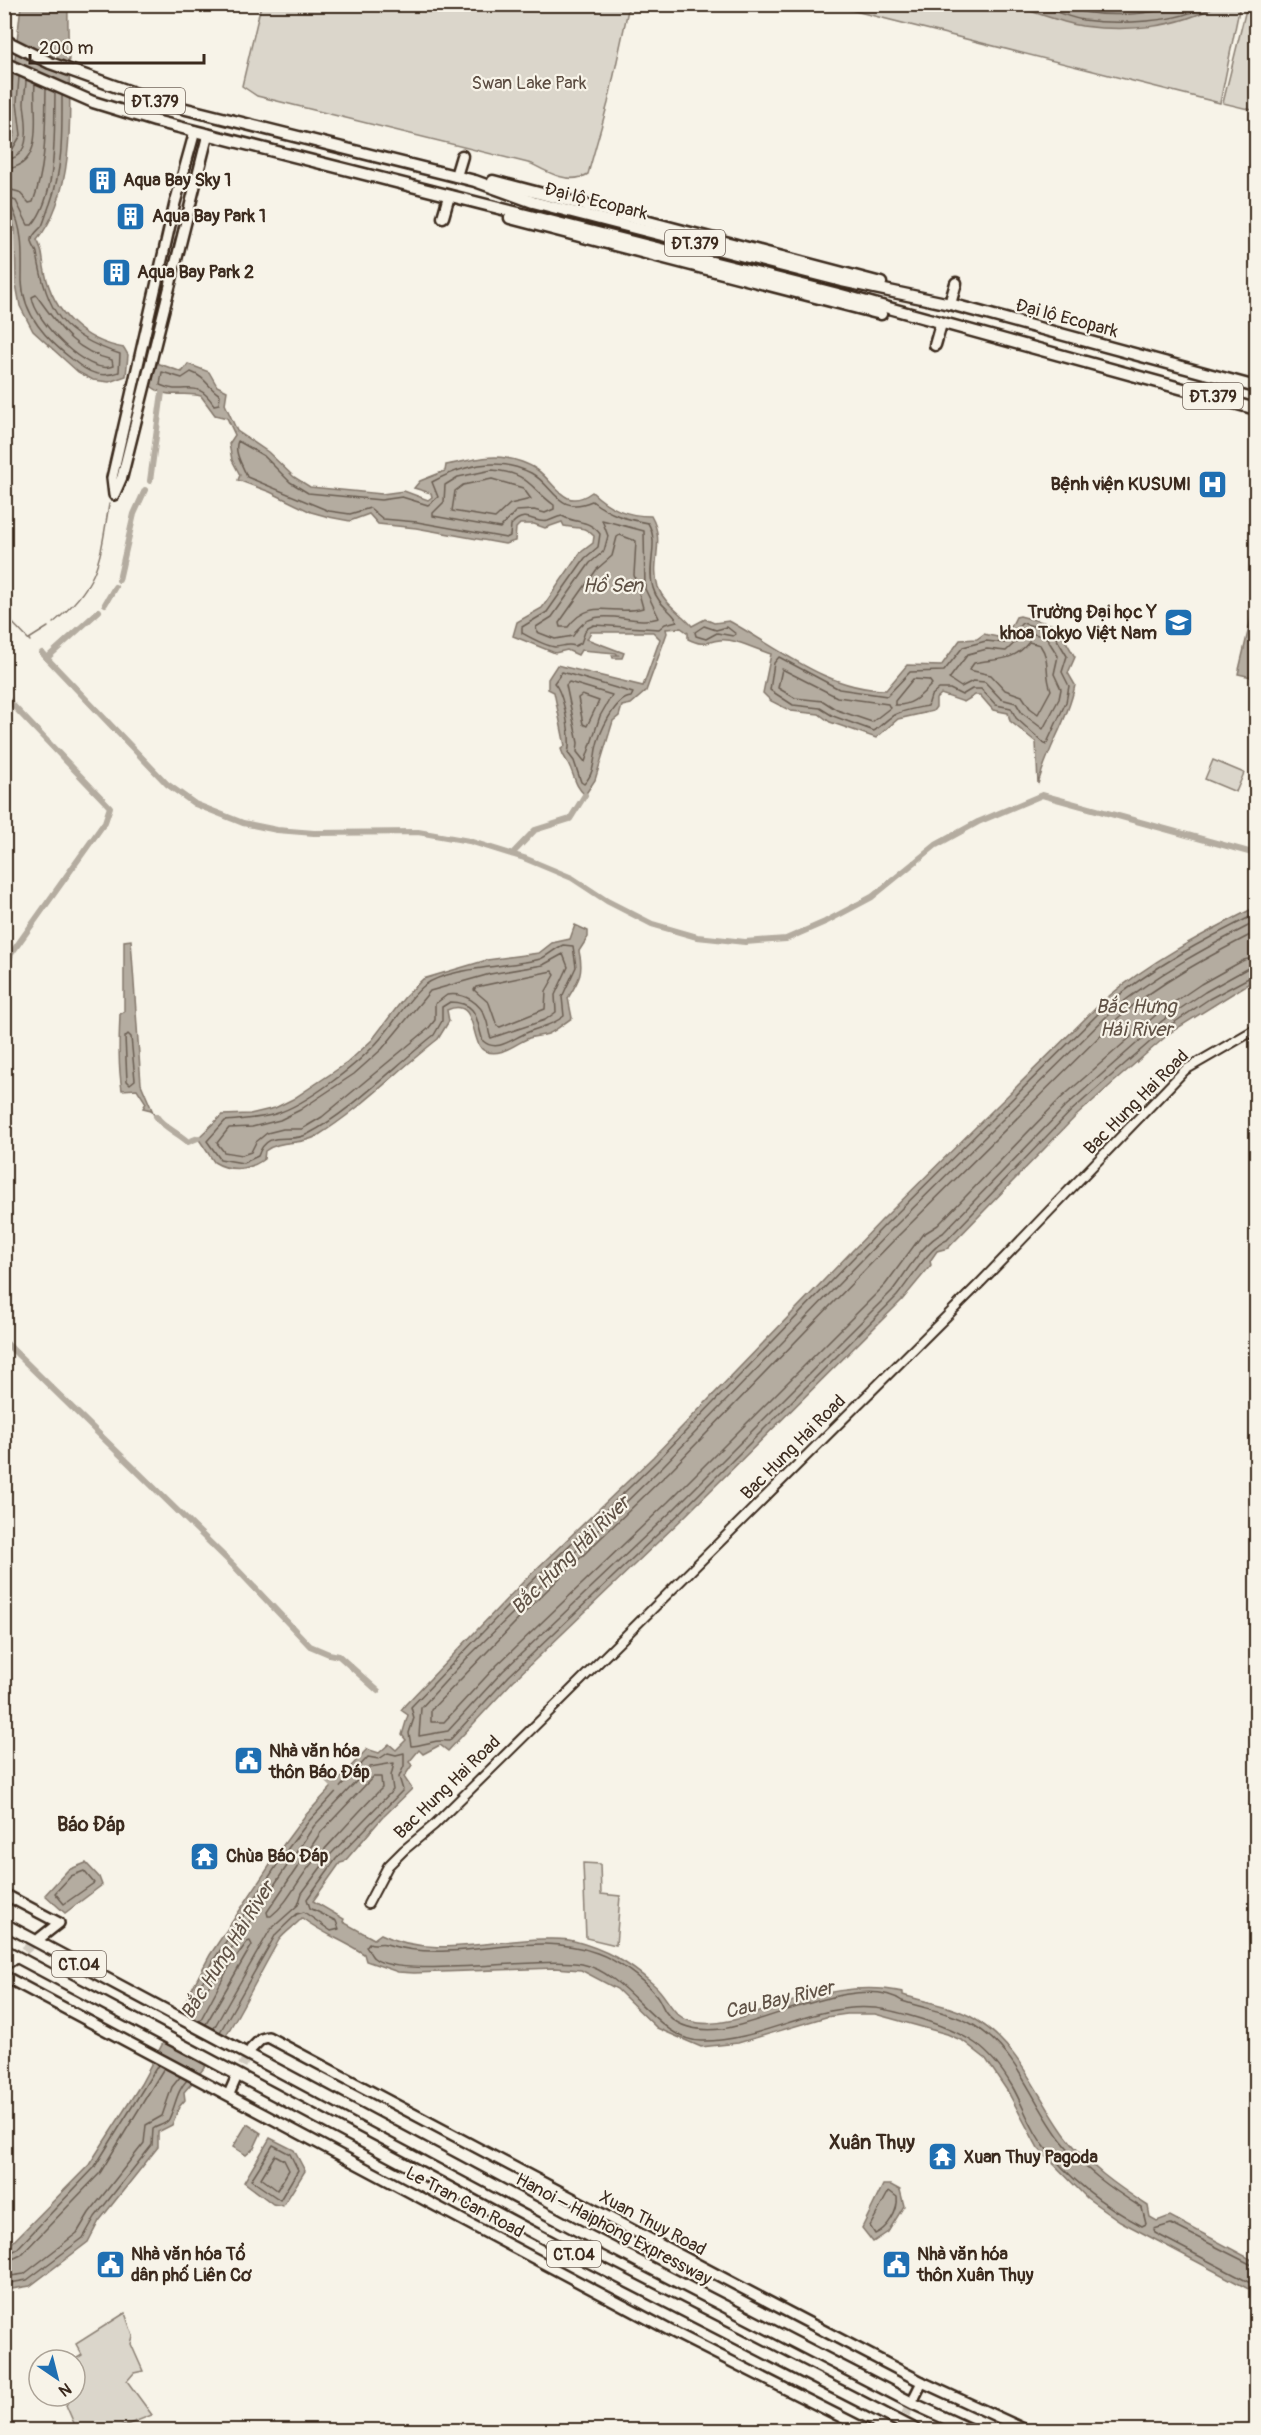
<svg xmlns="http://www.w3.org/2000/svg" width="1261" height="2435" font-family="Pangolin,sans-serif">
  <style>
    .green { fill: #dbd6cb; stroke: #8b8074; stroke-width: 1.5 }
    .water { fill: #b4aca0; stroke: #84786c; stroke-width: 1.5 }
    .pier { fill: #f7f3e8 }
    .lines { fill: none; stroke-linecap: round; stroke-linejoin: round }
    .shore { stroke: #6b5e52; stroke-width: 1.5 }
    .stream { stroke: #84786c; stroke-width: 1.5 }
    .canal { stroke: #b4aca0; stroke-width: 6 }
    .major-tunnel { stroke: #d1cbc0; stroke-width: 9; stroke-dasharray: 9 4.5; stroke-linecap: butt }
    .minor-casing { stroke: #3b2a1e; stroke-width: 12 }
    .major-casing { stroke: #3b2a1e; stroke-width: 14 }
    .highway-casing { stroke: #3b2a1e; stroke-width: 15 }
    .minor { stroke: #f7f3e8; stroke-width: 8 }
    .major { stroke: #f7f3e8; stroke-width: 9 }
    .highway { stroke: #f7f3e8; stroke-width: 10 }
    .labels { text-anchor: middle; stroke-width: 4.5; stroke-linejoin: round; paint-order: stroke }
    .shield { fill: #f7f3e8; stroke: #73665b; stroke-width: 1.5 }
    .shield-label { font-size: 16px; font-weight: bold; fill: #3b2a1e }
    .park-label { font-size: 18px; fill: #5b4c41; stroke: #f7f3e8 }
    .poi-label { font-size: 18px; font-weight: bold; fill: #3b2a1e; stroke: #f7f3e8; text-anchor: start }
    .street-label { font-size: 18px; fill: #3b2a1e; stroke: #f7f3e8 }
    .water-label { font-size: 20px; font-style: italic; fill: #5f5145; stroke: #f7f3e8 }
    .neighbourhood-label { font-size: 20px; font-weight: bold; fill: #3b2a1e; stroke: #f7f3e8 }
  </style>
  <rect width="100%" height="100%" fill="#f7f3e8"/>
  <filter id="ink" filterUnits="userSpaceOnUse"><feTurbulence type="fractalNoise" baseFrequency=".0167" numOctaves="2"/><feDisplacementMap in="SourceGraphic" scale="12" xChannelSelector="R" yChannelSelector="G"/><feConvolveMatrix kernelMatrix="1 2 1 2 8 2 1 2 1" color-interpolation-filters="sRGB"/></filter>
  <g filter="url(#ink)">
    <!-- green -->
    <g class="green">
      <path d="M261,5H629L608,103L588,174C570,185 549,173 532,164L257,96L242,86Z"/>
      <polygon points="831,5 1240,5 1220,103"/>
      <polygon points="1247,5 1256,5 1256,106 1252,110 1223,103"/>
      <polygon points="1213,760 1244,773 1236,792 1205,779"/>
      <polygon points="583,1863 600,1864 601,1894 620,1896 616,1945 586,1938"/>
      <polygon points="125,2313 133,2336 131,2344 143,2371 134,2373 127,2381 152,2415 114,2430 77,2430 66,2405 72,2396 75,2396 74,2360 82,2355 76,2344"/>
    </g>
    <!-- water -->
    <g class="water">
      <path d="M21,5H68C66,74 84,184 37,240C44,251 42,260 45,272C53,313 84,341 124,348L128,355L126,376L109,382L93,380L78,372L33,331L20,306L16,284L15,229L5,206V150L15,134L10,102Z"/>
      <path d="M1010,5H1217C1178,28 1128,32 1082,26C1058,22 1034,11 1010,5Z"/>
      <path d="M157,363L182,372L188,364L209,372L217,386L227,391L225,404L237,431L268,452L294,477L310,487L382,494L404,491L428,500L432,497L431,493L414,488L420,481L445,471L446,465C464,462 488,454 506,458C515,459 529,464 536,469C556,482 563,513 592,492C610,509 627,516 651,516C666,542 650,561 658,587C664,604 681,613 692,626L705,619L714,623L729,621C779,648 827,690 886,690L907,665L941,666L960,640L977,639L984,634L1002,638L1008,633L1016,617L1020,616L1057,626L1075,657L1068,673L1075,685C1068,720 1047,749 1038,784L1036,742L1010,721L1008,713L993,710L980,695H975L964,702L941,694L936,699V707L933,711L898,719L876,738L830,722L819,714L791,711L771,701L763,693L771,654C757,650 734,638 720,640C704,642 705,647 688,639V633L681,628L666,629L667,633L646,691L631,704L622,706L619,716L613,721L595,780L585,795C574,785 575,776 568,763C565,758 563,756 561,749L565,746L554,692L548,689V679L557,665L643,686L660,639L653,632H591L587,639L624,653L622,658H613L612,655H618L616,653L581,650L578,655L567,650L555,653L513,636L517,622L542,608L580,553L593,543L594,536C584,525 577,529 564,526L562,522L545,528L534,524H520L516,528L515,541L505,544L416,528L378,524L369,514L350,521L329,517L311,512L270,492L238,480L240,475L232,460L229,444L235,435L227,418L215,415L201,396C183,391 167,400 151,386Z"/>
      <polygon points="1256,598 1256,678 1238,674"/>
      <path d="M1256,907V979L1171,1032L1115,1081L1076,1116L948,1248L937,1251L930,1261L931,1265L902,1300L683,1518L513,1681L448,1751L440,1745L423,1754L419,1750L409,1762L412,1765L404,1777L412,1789L382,1818L344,1862L340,1863L313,1901L344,1919L343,1922L374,1939L381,1934C430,1959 490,1940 542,1939C553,1939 564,1938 574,1941C605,1949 628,1962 653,1984C671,1999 671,2020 699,2023C725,2026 750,2015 774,2007C816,1993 860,1983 903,1992V1995C925,2002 953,2006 973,2018C1020,2045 1035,2094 1065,2135C1087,2165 1117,2186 1148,2206L1150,2217L1157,2221L1170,2216L1256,2262V2293L1120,2221L1087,2198L1038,2148L1008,2092L986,2059L963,2041L947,2034L875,2014H847L826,2017L738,2043L701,2047L657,2028L617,1989L581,1970L555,1968L414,1973L398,1972L366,1961L364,1954C341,1939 323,1934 302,1918C295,1926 285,1932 279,1940C249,1992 225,2048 184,2092L185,2100L179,2107L172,2125L158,2132V2147L99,2221L88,2242L30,2286L5,2290L4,2251L89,2165L141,2084L210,1955L284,1844L304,1817L367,1749L379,1753L389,1744L396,1750L406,1740L402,1735L408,1715L401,1710L405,1705L525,1580L653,1457L881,1221L1103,1001C1149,962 1204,933 1256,907Z"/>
      <path d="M575,925L588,931V937L579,951C584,973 579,980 568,998L572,1018C564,1023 556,1031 548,1034C542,1036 535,1036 529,1038C516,1043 501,1058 485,1051C469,1044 479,996 447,1010L449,1021L438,1039C398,1070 361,1109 317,1136C300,1146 281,1139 265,1151L264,1159C250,1170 230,1172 214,1162L198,1138L222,1115L250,1114L275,1108L293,1099L347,1063L372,1040L404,998L423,979L487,960L539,953L552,943L570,939Z"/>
      <path d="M131,940L141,1084L155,1117L151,1110L143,1108L146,1103L137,1089L122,1090C118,1065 119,1039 120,1014L124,1012V941Z"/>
      <polygon points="86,1863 99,1877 102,1885 65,1913 45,1895 68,1870"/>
      <polygon points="247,2124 261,2133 254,2148 246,2155 233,2147"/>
      <polygon points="270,2138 294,2150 305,2171 283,2206 273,2204 244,2182"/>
      <polygon points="883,2185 891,2185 900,2190 904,2206 888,2232 873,2242 862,2228"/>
    </g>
    <!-- pier -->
    <polygon class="pier" points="175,2015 225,2042 213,2061 164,2035"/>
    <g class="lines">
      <!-- shore -->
      <g class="shore">
        <path d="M1034,4C1050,9 1066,17 1083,20C1113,24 1182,24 1207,4"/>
        <path d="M1058,4C1096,21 1149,15 1187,4"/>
        <polyline points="4,152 12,150 21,135 17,102 19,77"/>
        <path d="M4,160C34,158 26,123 24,104C24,96 26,88 26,80"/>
        <path d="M4,169C48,167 32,111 35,84"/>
        <path d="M4,188L19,192L29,203L33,202C47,164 45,128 46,89"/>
        <path d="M4,197L16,201L28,225H32C58,195 54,130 55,93"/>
        <path d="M4,205L12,208C24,231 22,255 22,281C23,315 47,340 73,360C87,372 101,379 119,372L120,354C63,336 46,312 37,253C36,249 32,245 32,241C31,235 39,230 42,226C45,220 47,211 50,204C63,168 62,133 62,96"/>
        <path d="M36,295C58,325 73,351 112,360L113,366C88,377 34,320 32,297Z"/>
        <path d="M162,372L182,378L191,372C207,378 207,387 220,395L219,404L214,405C195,376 186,397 160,385Z"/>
        <path d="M238,441L264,456L290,482L308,493L381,500L402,497L428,505L438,497L432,482C462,466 498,456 531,473C555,486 557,516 592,501C610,515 626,519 648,523C660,543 646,566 653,588C658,606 673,611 677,621L665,624L659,629L594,625L586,629L581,643L575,646C566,643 563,647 555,647C545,646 531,638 522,633V627L547,612L585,558L598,547L600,534C589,519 576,524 562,516C556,517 554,519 548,521C535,525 526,508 511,525L510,536L506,538L417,522L383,519L370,508L350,514L329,511L247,477C243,466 233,452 238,441Z"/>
        <path d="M492,470C529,473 528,486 554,505V509L545,513L534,510L516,511L500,528L433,516V513L444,502L445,485L458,477Z"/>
        <polygon points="492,479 523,488 531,499 510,504 495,518 452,511 455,491 463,485"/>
        <path d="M602,520L644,531L645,589L659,618C629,627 593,600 573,636L555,639L537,632L536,627L552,617L590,563L604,551L608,536Z"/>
        <path d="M620,535L636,541L634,575L643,608C613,617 591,596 568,627H560L559,623L597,569L612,556L617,537Z"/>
        <path d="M1022,623L1052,631L1067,656L1062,672L1069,686L1066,702L1046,745L1016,718L1011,708L996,705L981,689H972L962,695L950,689H939L931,696L928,706C921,707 901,711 894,715C887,719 881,726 874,731L833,716L820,708L793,705L770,690L774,663L779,657L839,689L887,696L910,672L944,671L963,647L986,641L1005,643Z"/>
        <polygon points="704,626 716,630 727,627 736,634 733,636 717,633 706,639 696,636 695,632"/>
        <polygon points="1026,632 1046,637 1058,656 1054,674 1061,689 1059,699 1043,729 1022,713 1016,703 1001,699 985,682 973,681 961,687 949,679 968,654 987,649 1006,651"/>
        <path d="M1029,642L1040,645C1051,661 1044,672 1051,690L1038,714L1030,708L1022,696L1005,690L991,675L969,670L974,663C996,658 1013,663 1029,642Z"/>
        <polygon points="782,669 837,697 888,704 890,708 872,722 837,710 823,701 795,698 778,688"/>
        <path d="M562,672L633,693L631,697C615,698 599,733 596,749C594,761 594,774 584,784L581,782L574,761L568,753C572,740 564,693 554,683Z"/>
        <path d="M913,679L929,680L932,684C921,695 913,706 895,705V701Z"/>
        <polygon points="569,682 612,695 600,716 585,762 577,752 578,743 566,685"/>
        <polygon points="582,695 599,701 587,726 583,724 578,698"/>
        <path d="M1256,914C1205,939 1151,968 1107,1005L885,1225L657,1461L529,1584L411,1707L414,1718L409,1733L411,1746C426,1745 434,1739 449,1741L509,1676L679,1514L897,1296C910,1280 930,1246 947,1240L1071,1111L1166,1028L1209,999L1256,974"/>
        <path d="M1256,922C1207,947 1155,975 1112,1011L891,1230L663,1466L466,1659L421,1708L419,1736L448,1731L503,1671L674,1509L892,1291C907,1272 922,1243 943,1233L1066,1106L1162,1021L1205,992L1248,968L1256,966"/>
        <path d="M1256,932C1209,956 1159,983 1119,1017L897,1237L669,1472L541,1596L431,1710V1722H444L497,1665L668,1502L885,1285L922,1235L938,1225L1060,1099L1157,1014L1201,984L1244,960L1256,957"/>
        <path d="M563,945L573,946L576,967L562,997L564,1016C550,1027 541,1026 526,1033C512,1039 497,1053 483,1041C476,1021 479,1002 450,1002L442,1007V1021L434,1035C396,1065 349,1113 308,1134C289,1145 268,1127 258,1156L243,1163L220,1159L207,1141L225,1121C242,1119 258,1119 275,1114C306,1105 360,1063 381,1038C396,1021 407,999 425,985C448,967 511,967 540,959C548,956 554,949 563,945Z"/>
        <path d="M563,954L568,967L555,995L556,1012L545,1020L491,1038C488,1033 489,1026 486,1019C481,1003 464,992 447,995L435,1004V1020L428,1029L322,1117L302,1129H283L267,1133L256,1142L251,1152L242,1155L224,1152L217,1143L229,1128L252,1127L280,1120L300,1110L354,1074L382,1049L430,991L490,974L543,965Z"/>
        <polygon points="552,971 555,975 546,991 545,1009 500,1027 497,1026 489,1003 474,990 476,987"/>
        <polygon points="128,1034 131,1037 135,1080 130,1084 127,1081 125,1037"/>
        <path d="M373,1777H381L382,1788C359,1811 336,1837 313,1862C297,1880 290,1901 271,1916H268L267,1912L321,1832Z"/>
        <polygon points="84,1871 94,1883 64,1904 55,1893 71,1876"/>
        <path d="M369,1943C376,1946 380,1942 386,1944C455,1966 529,1928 597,1953C617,1960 643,1979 656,1995C660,2000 662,2006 665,2011C678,2030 702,2031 722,2029C767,2023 862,1972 902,2001C923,2008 948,2012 968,2022C1017,2047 1030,2100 1061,2140C1083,2169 1112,2189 1142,2208L1146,2224L1142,2226C1104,2206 1070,2180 1044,2146C1030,2128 1023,2105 1012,2086C989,2046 966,2034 924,2020C908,2015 892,2010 875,2008C815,2002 762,2042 702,2041C657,2041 630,1974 582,1964C540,1956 399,1980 374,1958C371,1956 369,1950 366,1947Z"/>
        <polyline points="186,2013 215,1958 289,1847 309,1821 368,1757 379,1759 388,1753 396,1755 404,1753 404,1766 399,1777 403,1790 336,1859 307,1899 310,1908 336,1921 339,1929 331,1931 304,1912 297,1914 276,1934 220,2032"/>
        <polyline points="192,2017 222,1962 314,1826 370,1767 394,1763 391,1776 393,1790 330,1855 302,1893 298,1905 270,1930 214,2028"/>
        <polyline points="200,2021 229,1967 247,1942 250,1941 252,1945 246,1955 206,2024"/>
        <polygon points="273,2145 290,2154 298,2170 280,2200 251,2180"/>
        <polygon points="275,2155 284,2160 289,2170 277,2190 261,2178"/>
        <path d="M889,2191L897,2197C899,2211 887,2229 875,2234L870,2226Z"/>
        <polyline points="4,2255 16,2250 94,2168 158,2065"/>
        <polyline points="4,2263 21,2255 100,2173 164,2068"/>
        <polyline points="1256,2267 1171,2224 1154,2229 1155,2233 1256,2286"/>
        <polyline points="4,2277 24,2274 77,2233 89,2213 144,2143 146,2125 162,2116 172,2087 180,2077"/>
        <path d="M4,2284L27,2280L83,2238L95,2217L152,2145L153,2129C158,2125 166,2125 169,2119C176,2105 176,2092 187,2080"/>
      </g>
      <!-- stream -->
      <g class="stream">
        <polyline points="4,614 30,641"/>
        <path d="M53,623C99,585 100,561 109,504"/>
        <polyline points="29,639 48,627"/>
      </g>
      <!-- canal -->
      <g class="canal">
        <polyline points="150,481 162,392"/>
        <polyline points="119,580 134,514 145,490"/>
        <polyline points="105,604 115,587"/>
        <polyline points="42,653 167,784 195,804 243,823 277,830 314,833 418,832 469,841 524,858 572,878 607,901 652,924 697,937 745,942 786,939 825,922 872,897 936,845 978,822 1042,795 1256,854"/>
        <polyline points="47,658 99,611"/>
        <polyline points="4,696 110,807 105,822 11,954 4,978"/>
        <polyline points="512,854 535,830 570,819 585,795"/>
        <path d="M156,1116C164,1128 177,1132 188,1142L198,1138"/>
        <polyline points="4,1341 234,1566 310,1646 329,1654 339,1656 378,1691"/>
        <polyline points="321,1773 339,1791"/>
      </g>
      <!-- major-tunnel -->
      <g class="major-tunnel">
        <polyline points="14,1959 40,1938"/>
        <polyline points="236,2078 251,2049"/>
        <polyline points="899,2427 914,2398"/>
      </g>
      <defs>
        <polyline id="minor" points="368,1904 388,1866 404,1850 434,1825 563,1698 980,1283 1185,1070 1256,1029"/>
        <g id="major">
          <polyline points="115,493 122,477 208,134"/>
          <polyline points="114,495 112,478 175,203 195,131"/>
          <polyline points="4,1894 59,1923 40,1938"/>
          <polyline points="4,1965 14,1959"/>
          <polyline points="4,1976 669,2330 867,2430"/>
          <polyline points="251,2049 261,2039 268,2037 744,2289 922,2382 1026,2430"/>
          <polyline points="229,2094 236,2078"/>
          <polyline points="915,2396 922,2382"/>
        </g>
        <g id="highway">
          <polyline points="4,40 50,63 162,103 475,181 533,202 842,281 950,304 1256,387"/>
          <polyline points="4,63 93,102 155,121 838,294 1256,409"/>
          <polyline points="456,176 462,156"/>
          <polyline points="493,181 881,283"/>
          <polyline points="443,217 449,196"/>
          <polyline points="510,218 881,314"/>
          <polyline points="950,304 956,283"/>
          <polyline points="935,345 941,324"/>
          <polyline points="4,1924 577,2230 914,2404 971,2430"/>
          <polyline points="4,1950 566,2250 916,2430"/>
        </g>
      </defs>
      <!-- minor casing -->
      <use href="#minor" class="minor-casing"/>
      <!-- major casing -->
      <use href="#major" class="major-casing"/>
      <!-- highway casing -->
      <use href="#highway" class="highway-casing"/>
      <!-- minor -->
      <use href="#minor" class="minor"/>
      <!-- major -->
      <use href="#major" class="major"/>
      <!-- highway -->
      <use href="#highway" class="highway"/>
    </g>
  </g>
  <!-- icons -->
  <defs>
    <symbol id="building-square" viewBox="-11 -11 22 22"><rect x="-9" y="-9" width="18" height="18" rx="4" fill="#1f6fb2" stroke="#f7f3e8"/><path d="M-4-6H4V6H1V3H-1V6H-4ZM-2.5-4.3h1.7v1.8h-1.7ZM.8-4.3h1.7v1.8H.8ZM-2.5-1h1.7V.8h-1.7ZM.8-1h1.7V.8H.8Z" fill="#fff"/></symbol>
    <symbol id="hospital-square" viewBox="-11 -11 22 22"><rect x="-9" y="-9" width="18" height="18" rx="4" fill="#1f6fb2" stroke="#f7f3e8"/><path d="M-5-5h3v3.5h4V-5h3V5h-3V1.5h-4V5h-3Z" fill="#fff"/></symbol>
    <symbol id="university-square" viewBox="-11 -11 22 22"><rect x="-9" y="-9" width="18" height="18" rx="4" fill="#1f6fb2" stroke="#f7f3e8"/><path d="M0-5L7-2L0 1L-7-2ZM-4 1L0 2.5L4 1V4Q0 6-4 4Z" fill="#fff"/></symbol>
    <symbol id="civic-square" viewBox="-11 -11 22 22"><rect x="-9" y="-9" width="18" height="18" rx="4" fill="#1f6fb2" stroke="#f7f3e8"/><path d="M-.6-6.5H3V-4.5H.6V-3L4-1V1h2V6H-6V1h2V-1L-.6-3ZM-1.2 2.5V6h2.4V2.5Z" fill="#fff"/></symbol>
    <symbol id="temple-square" viewBox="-11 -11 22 22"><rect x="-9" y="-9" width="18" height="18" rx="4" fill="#1f6fb2" stroke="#f7f3e8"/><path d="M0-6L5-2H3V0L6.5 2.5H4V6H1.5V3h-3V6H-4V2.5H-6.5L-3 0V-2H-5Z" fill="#fff"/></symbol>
  </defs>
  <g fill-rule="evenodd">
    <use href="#building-square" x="86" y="164" width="33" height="33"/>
    <use href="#building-square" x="114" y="200" width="33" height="33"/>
    <use href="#building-square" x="100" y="256" width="33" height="33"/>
    <use href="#hospital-square" x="1196" y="468" width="33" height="33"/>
    <use href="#university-square" x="1162" y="606" width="33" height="33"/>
    <use href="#civic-square" x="232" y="1744" width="33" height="33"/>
    <use href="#temple-square" x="188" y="1840" width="33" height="33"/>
    <use href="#temple-square" x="926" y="2140" width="33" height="33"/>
    <use href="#civic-square" x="94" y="2248" width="33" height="33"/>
    <use href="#civic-square" x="880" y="2248" width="33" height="33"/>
  </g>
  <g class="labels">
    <!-- shield labels -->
    <g class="shield">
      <rect x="125" y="88" width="60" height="26" rx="4.5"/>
      <rect x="665" y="230" width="60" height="26" rx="4.5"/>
      <rect x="1183" y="383" width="60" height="26" rx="4.5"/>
      <rect x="52" y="1951" width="54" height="26" rx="4.5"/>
      <rect x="547" y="2241" width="54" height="26" rx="4.5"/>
    </g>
    <g class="shield-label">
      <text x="155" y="107">ĐT.379</text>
      <text x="695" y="249">ĐT.379</text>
      <text x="1213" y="402">ĐT.379</text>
      <text x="79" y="1970">CT.04</text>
      <text x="574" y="2260">CT.04</text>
    </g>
    <!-- park labels -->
    <g class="park-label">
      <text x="529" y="89">Swan Lake Park</text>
    </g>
    <!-- poi labels -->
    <g class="poi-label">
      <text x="123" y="186">Aqua Bay Sky 1</text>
      <text x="152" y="222">Aqua Bay Park 1</text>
      <text x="137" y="278">Aqua Bay Park 2</text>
      <text x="1191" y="490" text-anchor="end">Bệnh viện KUSUMI</text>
      <text x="1157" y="618" text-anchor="end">Trường Đại học Y<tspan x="1157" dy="21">khoa Tokyo Việt Nam</tspan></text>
      <text x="269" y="1757">Nhà văn hóa<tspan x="269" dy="21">thôn Báo Đáp</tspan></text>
      <text x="226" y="1862">Chùa Báo Đáp</text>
      <text x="964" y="2163">Xuan Thuy Pagoda</text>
      <text x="131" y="2260">Nhà văn hóa Tổ<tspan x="131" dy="21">dân phố Liên Cơ</tspan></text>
      <text x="917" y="2260">Nhà văn hóa<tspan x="917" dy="21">thôn Xuân Thụy</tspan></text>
    </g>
    <!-- street labels -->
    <g class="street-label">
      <text transform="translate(596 201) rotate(14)" y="6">Đại lộ Ecopark</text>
      <text transform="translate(1067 318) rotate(15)" y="6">Đại lộ Ecopark</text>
      <text transform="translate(1136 1102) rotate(-45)" y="6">Bac Hung Hai Road</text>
      <text transform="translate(793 1447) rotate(-45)" y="6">Bac Hung Hai Road</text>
      <text transform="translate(447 1787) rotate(-44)" y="6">Bac Hung Hai Road</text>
      <text transform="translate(465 2202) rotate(28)" y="6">Le Tran Can Road</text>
      <text transform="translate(653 2223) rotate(28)" y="6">Xuan Thuy Road</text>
      <text transform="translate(614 2229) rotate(28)" y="6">Hanoi – Haiphong Expressway</text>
    </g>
    <!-- water labels -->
    <g class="water-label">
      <text x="613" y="592">Hồ Sen</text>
      <text x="1136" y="1013">Bắc Hưng<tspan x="1136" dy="23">Hải River</tspan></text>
      <text transform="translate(570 1555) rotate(-45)" y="7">Bắc Hưng Hải River</text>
      <text transform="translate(227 1950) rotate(-58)" y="7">Bắc Hưng Hải River</text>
      <text transform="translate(779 1999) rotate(-13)" y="7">Cau Bay River</text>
    </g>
    <!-- neighbourhood labels -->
    <g class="neighbourhood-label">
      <text x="91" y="1831">Báo Đáp</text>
      <text x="872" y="2149">Xuân Thụy</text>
    </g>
  </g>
  <!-- margin -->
  <rect width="1261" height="2435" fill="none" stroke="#f7f3e8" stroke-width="24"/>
  <rect x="12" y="12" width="1237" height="2411" fill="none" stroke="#3b2a1e" stroke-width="2" filter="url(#ink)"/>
  <!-- north arrow -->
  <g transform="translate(57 2378) rotate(145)"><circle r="28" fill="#f7f3e8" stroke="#aca397" stroke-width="1.5"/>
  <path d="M0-4.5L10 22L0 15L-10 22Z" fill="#1f6fb2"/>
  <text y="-9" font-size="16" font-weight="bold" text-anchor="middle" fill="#3b2a1e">N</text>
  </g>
  <!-- scale -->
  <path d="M30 54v9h174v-9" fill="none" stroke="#3b2a1e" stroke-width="3"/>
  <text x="39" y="54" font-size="18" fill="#3b2a1e" stroke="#f7f3e8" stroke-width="4.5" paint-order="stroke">200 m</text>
</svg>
